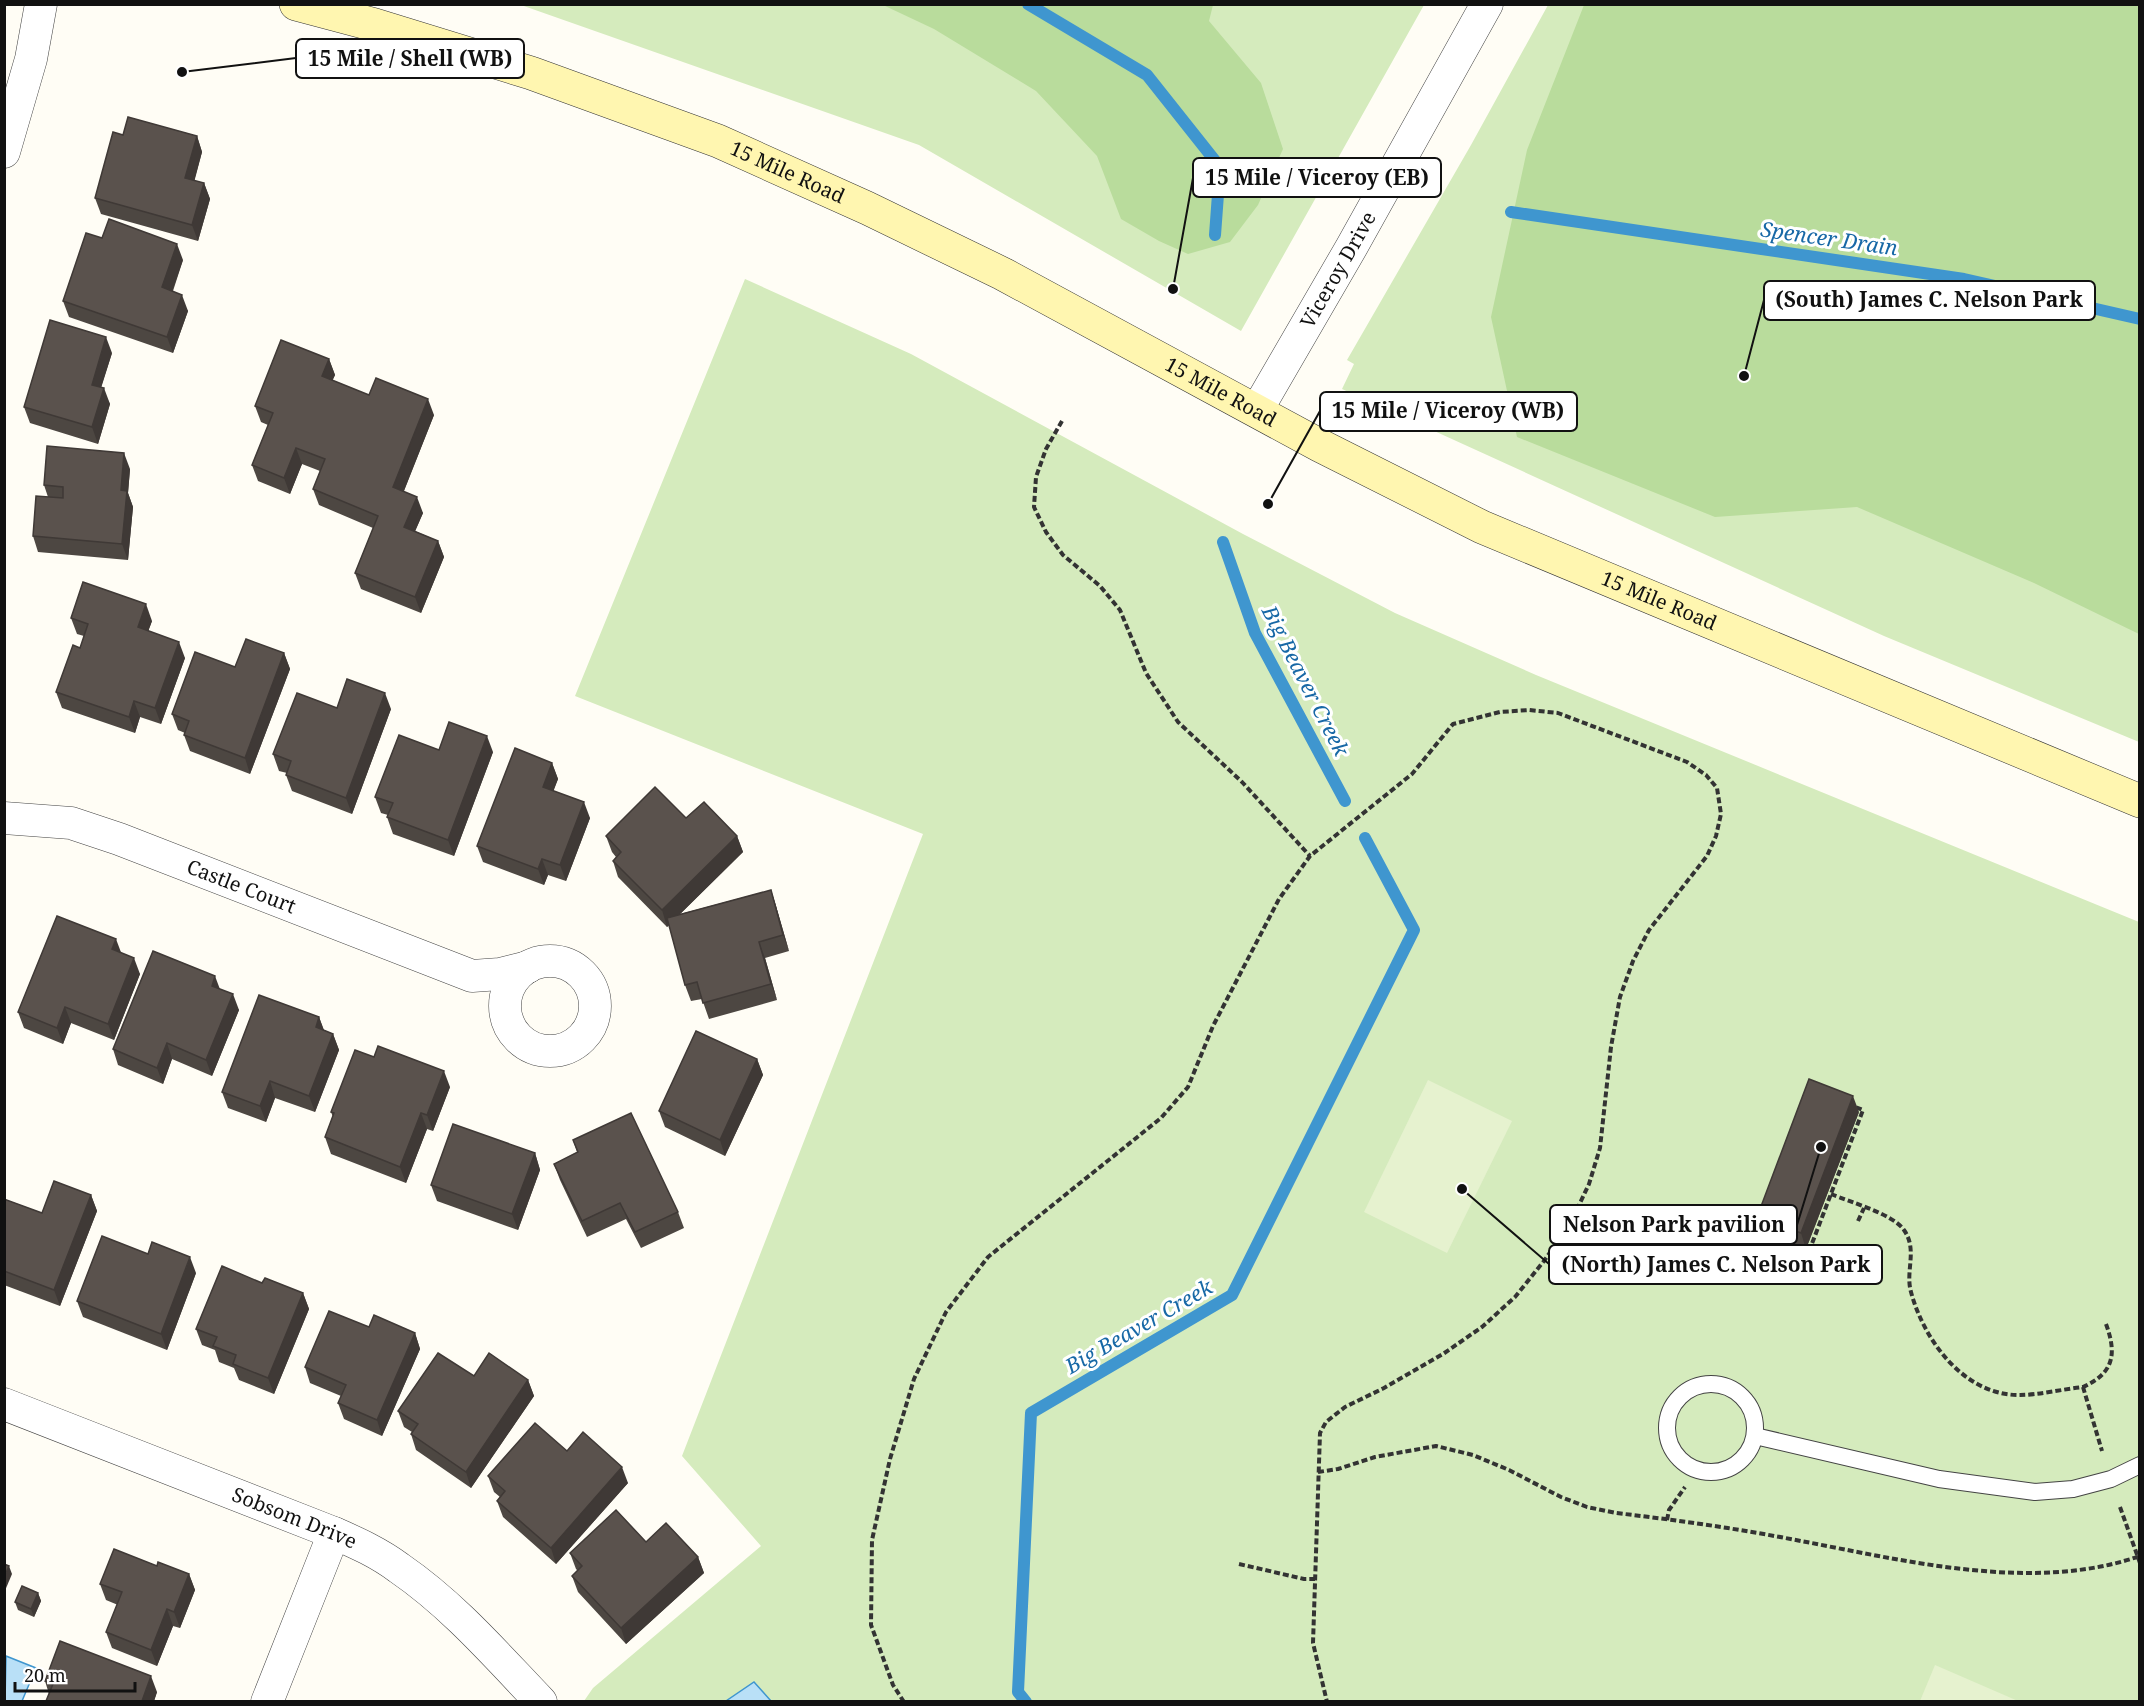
<svg xmlns="http://www.w3.org/2000/svg" width="2144" height="1706" font-family="'Noto Serif',serif">
  <style>
    .green { fill: #d5ebbd }
    .forest { fill: #b9dc9c }
    .pitch { fill: #e6f2cf }
    .water { fill: #b9e0f7; stroke: #3f96cf; stroke-width: 1.5 }
    .lines { fill: none; stroke-linecap: round; stroke-linejoin: round }
    .stream { stroke: #3f96cf; stroke-width: 12 }
    .lane-casing { stroke: #444; stroke-width: 18 }
    .street-casing { stroke: #444; stroke-width: 33 }
    .secondary-casing { stroke: #333; stroke-width: 34 }
    .path { stroke: #333; stroke-width: 4; stroke-dasharray: 6 3; stroke-linecap: butt }
    .lane { stroke: #fff; stroke-width: 16 }
    .street { stroke: #fff; stroke-width: 32 }
    .secondary { stroke: #fff6b0; stroke-width: 33 }
    .wall { fill: #4d4742 }
    .shaded-wall { fill: #3f3936 }
    .building { fill: #5a524d; stroke: #3f3936; stroke-width: 1.5 }
    .labels { text-anchor: middle; stroke-width: 6; stroke-linejoin: round; paint-order: stroke }
    .street-label { font-size: 20px; fill: #111; stroke: #fff }
    .water-label { font-size: 21px; font-style: italic; fill: #1768a6; stroke: #fff }
    .leader { fill: none; stroke: #111; stroke-width: 2 }
    .callout-dot { fill: #111; stroke: #fff; stroke-width: 2 }
    .callout { fill: #fff; stroke: #111; stroke-width: 2 }
    .callout-label { font-size: 21px; text-anchor: middle; font-weight: bold; fill: #111 }
  </style>
  <rect width="100%" height="100%" fill="#fffdf5"/>
  <!-- green -->
  <g class="green">
    <polygon points="521,5 1424,5 1241,331 919,145"/>
    <polygon points="1548,5 2139,5 2139,742 1884,636 1342,389 1354,364 1347,360 1471,145"/>
    <polygon points="745,279 911,354 1243,534 1395,613 1536,675 2139,922 2139,1701 584,1701 593,1688 761,1546 682,1456 923,834 575,696"/>
  </g>
  <!-- forest -->
  <g class="forest">
    <polygon points="883,5 1213,5 1209,21 1261,83 1283,149 1258,205 1230,242 1188,254 1159,241 1121,219 1097,156 1036,91 934,29"/>
    <polygon points="1584,5 2139,5 2139,634 2034,583 1857,507 1715,517 1517,437 1491,317 1527,150"/>
  </g>
  <!-- pitch -->
  <g class="pitch">
    <polygon points="1428,1080 1512,1121 1447,1253 1364,1212"/>
    <polygon points="1935,1665 2018,1701 1920,1701"/>
  </g>
  <!-- water -->
  <g class="water">
    <polygon points="6,1656 36,1668 22,1701 5,1701"/>
    <polygon points="754,1682 771,1701 726,1701"/>
  </g>
  <g class="lines">
    <!-- stream -->
    <g class="stream">
      <polyline points="1028,4 1147,75 1220,167 1215,235"/>
      <polyline points="1511,212 1964,279 2140,319"/>
      <polyline points="1223,542 1255,633 1345,801"/>
      <polyline points="1026,1702 1018,1692 1031,1413 1232,1295 1414,930 1365,838"/>
    </g>
    <defs>
      <g id="lane">
        <circle cx="1711" cy="1428" r="44"/>
        <polyline points="1755,1436 1939,1479 2035,1492 2073,1489 2111,1479 2140,1465"/>
      </g>
      <g id="street">
        <polyline points="4,152 31,59 41,4"/>
        <path id="s1" d="M1257,410L1351,248L1487,4"/>
        <path id="s2" d="M4,818L71,823L119,839L472,976L500,974L528,967"/>
        <circle cx="550" cy="1006" r="45"/>
        <path id="s3" d="M4,1404L334,1533C357,1543 379,1553 399,1568C453,1605 496,1655 541,1702"/>
        <polyline points="267,1702 334,1533"/>
      </g>
      <g id="secondary">
        <path id="s4" d="M296,4L375,25L531,73L718,141L867,208L1003,274L1319,445L1482,527L2140,801"/>
      </g>
    </defs>
    <!-- lane casing -->
    <use href="#lane" class="lane-casing"/>
    <!-- street casing -->
    <use href="#street" class="street-casing"/>
    <!-- secondary casing -->
    <use href="#secondary" class="secondary-casing"/>
    <!-- path -->
    <g class="path">
      <polyline points="1062,421 1046,449 1036,477 1034,507 1046,532 1063,555 1100,586 1120,610 1146,673 1178,722 1242,782 1310,856"/>
      <polygon points="1814,1091 1863,1110 1808,1254 1758,1235"/>
      <path d="M1831,1194C1850,1202 1893,1214 1904,1230C1918,1250 1905,1271 1911,1292C1924,1341 1965,1396 2020,1395C2038,1395 2064,1389 2083,1387C2114,1373 2117,1354 2106,1324"/>
      <polyline points="1858,1221 1864,1208"/>
      <polyline points="1761,1245 1764,1237"/>
      <polyline points="2083,1387 2102,1451"/>
      <path d="M1318,1472L1338,1469L1375,1457L1436,1446L1473,1455L1509,1470L1561,1497L1587,1507L1616,1513C1677,1520 1740,1529 1801,1541C1907,1561 2034,1593 2140,1556"/>
      <polyline points="2120,1507 2140,1563"/>
      <polyline points="1667,1520 1669,1510 1685,1487"/>
      <polyline points="1239,1564 1304,1579 1315,1579"/>
      <polyline points="904,1702 893,1685 871,1625 872,1540 890,1459 914,1379 946,1312 988,1257 1161,1118 1188,1087 1213,1026 1279,899 1310,856 1412,774 1453,724 1500,712 1529,710 1558,713 1687,762 1706,775 1717,788 1721,814 1716,836 1707,856 1649,930 1633,961 1620,997 1611,1047 1600,1148 1589,1184 1570,1224 1544,1261 1515,1297 1482,1327 1443,1354 1384,1388 1345,1407 1326,1422 1320,1433 1313,1643 1327,1702"/>
    </g>
    <!-- lane -->
    <use href="#lane" class="lane"/>
    <!-- street -->
    <use href="#street" class="street"/>
    <!-- secondary -->
    <use href="#secondary" class="secondary"/>
  </g>
  <!-- wall -->
  <g class="wall">
    <polygon points="123,135 197,136 202,152 194,181 204,183 210,199 198,241 101,214 95,198"/>
    <polygon points="183,260 173,291 188,311 173,353 69,317 63,301"/>
    <polygon points="112,353 101,387 110,404 98,444 30,423 24,407"/>
    <polygon points="329,359 335,375 332,381 369,395 434,415 404,491 423,513 415,531 438,541 444,557 421,613 361,589 355,573 373,528 319,505 313,489 320,471 302,464 290,494 258,481 252,465 268,425 261,422 255,406"/>
    <polygon points="130,469 128,493 133,507 128,560 38,552 33,536 48,497 44,485"/>
    <polygon points="71,618 152,621 148,631 185,658 161,724 140,717 135,733 62,708 56,692 80,648 84,636 77,634"/>
    <polygon points="284,653 290,669 250,774 190,751 184,735 185,733 178,730 172,714"/>
    <polygon points="337,708 391,709 352,814 292,791 286,775 287,773 279,771 273,754"/>
    <polygon points="439,750 493,752 454,856 393,834 387,817 388,815 381,813 375,797"/>
    <polygon points="552,763 558,779 553,791 590,818 566,881 548,875 544,885 483,862 477,846"/>
    <polygon points="686,818 737,836 743,852 680,914 771,890 776,906 789,951 765,958 777,1000 709,1019 702,999 691,1001 685,985 669,925 667,927 618,877 613,861 616,857 612,852 606,836"/>
    <polygon points="121,953 140,974 114,1040 71,1023 63,1044 24,1028 18,1012"/>
    <polygon points="220,989 239,1010 212,1076 172,1059 163,1084 118,1065 113,1049"/>
    <polygon points="319,1017 324,1030 333,1034 339,1050 315,1112 275,1098 266,1122 228,1108 222,1092"/>
    <polygon points="757,1059 763,1075 725,1156 665,1127 659,1111"/>
    <polygon points="450,1087 433,1131 427,1129 406,1183 331,1154 325,1137 333,1117 331,1112"/>
    <polygon points="1859,1112 1806,1249 1763,1233 1757,1217"/>
    <polygon points="573,1140 678,1212 684,1228 641,1248 626,1219 587,1237 560,1180 554,1164 577,1152"/>
    <polygon points="535,1153 540,1170 518,1230 437,1201 431,1185"/>
    <polygon points="91,1195 97,1211 60,1306 4,1285 4,1199 42,1213"/>
    <polygon points="196,1273 167,1350 83,1317 77,1301"/>
    <polygon points="262,1283 303,1293 309,1309 274,1394 239,1380 234,1368 219,1362 215,1350 202,1345 196,1329"/>
    <polygon points="369,1327 415,1333 420,1349 382,1436 344,1419 338,1403 341,1396 310,1383 305,1367"/>
    <polygon points="528,1380 534,1396 471,1488 416,1450 411,1434 412,1432 404,1427 398,1411"/>
    <polygon points="567,1451 628,1483 556,1564 503,1517 497,1501 500,1497 494,1492 488,1476"/>
    <polygon points="646,1542 698,1557 704,1573 626,1644 578,1592 572,1576 578,1571 576,1569 570,1553"/>
    <polygon points="157,1566 189,1574 195,1590 180,1628 173,1626 157,1666 112,1648 106,1632 118,1605 106,1600 100,1584"/>
    <polygon points="38,1593 41,1601 34,1617 18,1610 15,1602"/>
    <polygon points="45,1681 157,1692 154,1701 47,1701 49,1694"/>
  </g>
  <!-- shaded-wall -->
  <g class="shaded-wall">
    <polygon points="197,136 202,152 191,194 185,178"/>
    <polygon points="204,183 210,199 198,241 192,225"/>
    <polygon points="177,244 183,260 168,303 162,287"/>
    <polygon points="182,295 188,311 173,353 167,337"/>
    <polygon points="106,337 112,353 97,401 92,385"/>
    <polygon points="329,359 335,375 327,392 322,376"/>
    <polygon points="104,388 110,404 98,444 92,427"/>
    <polygon points="428,399 434,415 399,503 393,487"/>
    <polygon points="296,448 302,464 290,494 284,478"/>
    <polygon points="124,453 130,469 128,493 133,507 128,560 122,544 121,490"/>
    <polygon points="417,497 423,513 410,543 404,527"/>
    <polygon points="438,541 444,557 421,613 415,597"/>
    <polygon points="146,604 152,621 144,643 138,627"/>
    <polygon points="179,642 185,658 161,724 155,708"/>
    <polygon points="284,653 290,669 250,774 245,758"/>
    <polygon points="385,693 391,709 352,814 346,798"/>
    <polygon points="134,701 140,717 135,733 129,717"/>
    <polygon points="487,736 493,752 454,856 448,840"/>
    <polygon points="552,763 558,779 549,803 543,787"/>
    <polygon points="584,802 590,818 566,881 560,865"/>
    <polygon points="737,836 743,852 667,927 662,910"/>
    <polygon points="542,859 548,875 544,885 538,869"/>
    <polygon points="771,890 776,906 789,951 783,935"/>
    <polygon points="116,939 122,955 112,949"/>
    <polygon points="759,942 765,958 777,1000 771,984"/>
    <polygon points="134,958 140,974 114,1040 108,1024"/>
    <polygon points="215,976 221,992 212,986"/>
    <polygon points="233,994 239,1010 212,1076 206,1060"/>
    <polygon points="65,1007 71,1023 63,1044 57,1028"/>
    <polygon points="319,1017 325,1034 316,1027"/>
    <polygon points="333,1034 339,1050 315,1112 309,1096"/>
    <polygon points="167,1043 172,1059 163,1084 157,1068"/>
    <polygon points="757,1059 763,1075 725,1156 720,1140"/>
    <polygon points="444,1071 450,1087 433,1131 427,1115"/>
    <polygon points="270,1081 275,1098 266,1122 260,1106"/>
    <polygon points="1853,1096 1859,1112 1806,1249 1801,1233"/>
    <polygon points="421,1113 427,1129 406,1183 400,1167"/>
    <polygon points="535,1153 540,1170 518,1230 512,1214"/>
    <polygon points="91,1195 97,1211 60,1306 54,1290"/>
    <polygon points="190,1257 196,1273 167,1350 161,1334"/>
    <polygon points="303,1293 309,1309 274,1394 268,1378"/>
    <polygon points="415,1333 420,1349 382,1436 377,1420"/>
    <polygon points="528,1380 534,1396 471,1488 466,1472"/>
    <polygon points="622,1467 628,1483 556,1564 551,1548"/>
    <polygon points="698,1557 704,1573 626,1644 621,1628"/>
    <polygon points="9,1566 12,1574 4,1593 4,1577"/>
    <polygon points="189,1574 195,1590 180,1628 174,1612"/>
    <polygon points="38,1593 41,1601 34,1617 31,1609"/>
    <polygon points="167,1609 173,1626 157,1666 151,1650"/>
    <polygon points="151,1676 157,1692 154,1701 142,1701"/>
  </g>
  <!-- building -->
  <g class="building">
    <polygon points="128,117 197,136 185,178 204,183 192,225 95,198 113,132 123,135"/>
    <polygon points="109,219 177,244 162,287 182,295 167,337 63,301 86,233 102,238"/>
    <polygon points="50,320 106,337 92,385 104,388 92,427 24,407"/>
    <polygon points="281,340 329,359 322,376 369,395 376,378 428,399 393,487 417,497 404,527 438,541 415,597 355,573 378,516 313,489 325,459 296,448 284,478 252,465 273,413 255,406"/>
    <polygon points="47,446 124,453 121,490 127,491 122,544 33,536 36,496 63,498 63,487 44,485"/>
    <polygon points="83,582 146,604 138,627 179,642 155,708 134,701 129,717 56,692 73,645 80,648 88,624 71,618"/>
    <polygon points="246,639 284,653 245,758 184,735 189,721 172,714 195,652 235,667"/>
    <polygon points="347,679 385,693 346,798 286,775 291,761 273,754 297,693 337,708"/>
    <polygon points="449,722 487,736 448,840 387,817 393,803 375,797 399,735 439,750"/>
    <polygon points="515,748 552,763 543,787 584,802 560,865 542,859 538,869 477,846"/>
    <polygon points="655,787 686,818 704,802 737,836 662,910 613,861 621,852 606,836"/>
    <polygon points="771,890 783,935 759,942 771,984 703,1003 697,982 685,985 667,918"/>
    <polygon points="57,916 116,939 112,949 134,958 108,1024 65,1007 57,1028 18,1012"/>
    <polygon points="153,951 215,976 212,986 233,994 206,1060 167,1043 157,1068 113,1049"/>
    <polygon points="259,995 319,1017 316,1027 333,1034 309,1096 270,1081 260,1106 222,1092"/>
    <polygon points="696,1031 757,1059 720,1140 659,1111"/>
    <polygon points="378,1046 444,1071 427,1115 421,1113 400,1167 325,1137 334,1113 331,1112 355,1050 374,1057"/>
    <polygon points="1809,1079 1853,1096 1801,1233 1757,1217"/>
    <polygon points="631,1113 678,1212 635,1232 620,1203 582,1221 554,1164 578,1152 573,1140"/>
    <polygon points="453,1124 535,1153 512,1214 431,1185"/>
    <polygon points="54,1181 91,1195 54,1290 4,1271 4,1199 42,1213"/>
    <polygon points="102,1236 148,1254 152,1242 190,1257 161,1334 77,1301"/>
    <polygon points="222,1266 262,1283 265,1278 303,1293 268,1378 233,1364 236,1355 213,1346 217,1337 196,1329"/>
    <polygon points="329,1311 369,1327 374,1315 415,1333 377,1420 338,1403 346,1385 305,1367"/>
    <polygon points="438,1353 474,1376 489,1353 528,1380 466,1472 411,1434 418,1424 398,1411"/>
    <polygon points="535,1423 567,1451 583,1432 622,1467 551,1548 497,1501 505,1491 488,1476"/>
    <polygon points="616,1510 646,1542 666,1523 698,1557 621,1628 572,1576 582,1566 570,1553"/>
    <polygon points="114,1549 157,1566 158,1562 189,1574 174,1612 167,1609 151,1650 106,1632 122,1592 100,1584"/>
    <polygon points="4,1564 9,1566 4,1577"/>
    <polygon points="22,1586 38,1593 31,1609 15,1602"/>
    <polygon points="60,1641 151,1676 142,1701 46,1701 53,1684 45,1681"/>
  </g>
  <g class="labels">
    <!-- street labels -->
    <g class="street-label">
      <text dy="7" stroke="none"><textPath href="#s4" startOffset="520">15 Mile Road</textPath></text>
      <text dy="7" stroke="none"><textPath href="#s1" startOffset="162">Viceroy Drive</textPath></text>
      <text dy="7" stroke="none"><textPath href="#s4" startOffset="1006">15 Mile Road</textPath></text>
      <text dy="7" stroke="none"><textPath href="#s4" startOffset="1492">15 Mile Road</textPath></text>
      <text dy="7" stroke="none"><textPath href="#s2" startOffset="249">Castle Court</textPath></text>
      <text dy="7" stroke="none"><textPath href="#s3" startOffset="312">Sobsom Drive</textPath></text>
    </g>
    <!-- water labels -->
    <g class="water-label">
      <text transform="translate(1829 239) rotate(8)" y="7">Spencer Drain</text>
      <text transform="translate(1305 681) rotate(63)" y="7">Big Beaver Creek</text>
      <text transform="translate(1139 1327) rotate(-30)" y="7">Big Beaver Creek</text>
    </g>
  </g>
  <!-- callouts -->
  <path class="leader" d="M182 72L296 58M1173 289L1193 178M1744 376L1764 300M1268 504L1320 411M1821 1147L1797 1225M1462 1189L1549 1264"/>
  <g class="callout-dot">
    <circle cx="182" cy="72" r="6"/>
    <circle cx="1173" cy="289" r="6"/>
    <circle cx="1744" cy="376" r="6"/>
    <circle cx="1268" cy="504" r="6"/>
    <circle cx="1821" cy="1147" r="6"/>
    <circle cx="1462" cy="1189" r="6"/>
  </g>
  <g class="callout">
    <rect x="296" y="39" width="228" height="39" rx="6"/>
    <rect x="1193" y="158" width="248" height="39" rx="6"/>
    <rect x="1764" y="281" width="331" height="39" rx="6"/>
    <rect x="1320" y="392" width="257" height="39" rx="6"/>
    <rect x="1550" y="1205" width="247" height="39" rx="6"/>
    <rect x="1549" y="1245" width="333" height="39" rx="6"/>
  </g>
  <g class="callout-label">
    <text x="410" y="66">15 Mile / Shell (WB)</text>
    <text x="1317" y="185">15 Mile / Viceroy (EB)</text>
    <text x="1929" y="307">(South) James C. Nelson Park</text>
    <text x="1448" y="418">15 Mile / Viceroy (WB)</text>
    <text x="1674" y="1232">Nelson Park pavilion</text>
    <text x="1716" y="1272">(North) James C. Nelson Park</text>
  </g>
  <!-- border -->
  <rect width="2144" height="1706" fill="none" stroke="#111111" stroke-width="12"/>
  <!-- scale -->
  <path d="M15 1682v9h120v-9" fill="none" stroke="#111111" stroke-width="3"/>
  <text x="24" y="1682" font-size="18" fill="#111111" stroke="#ffffff" stroke-width="4.5" paint-order="stroke">20 m</text>
</svg>
